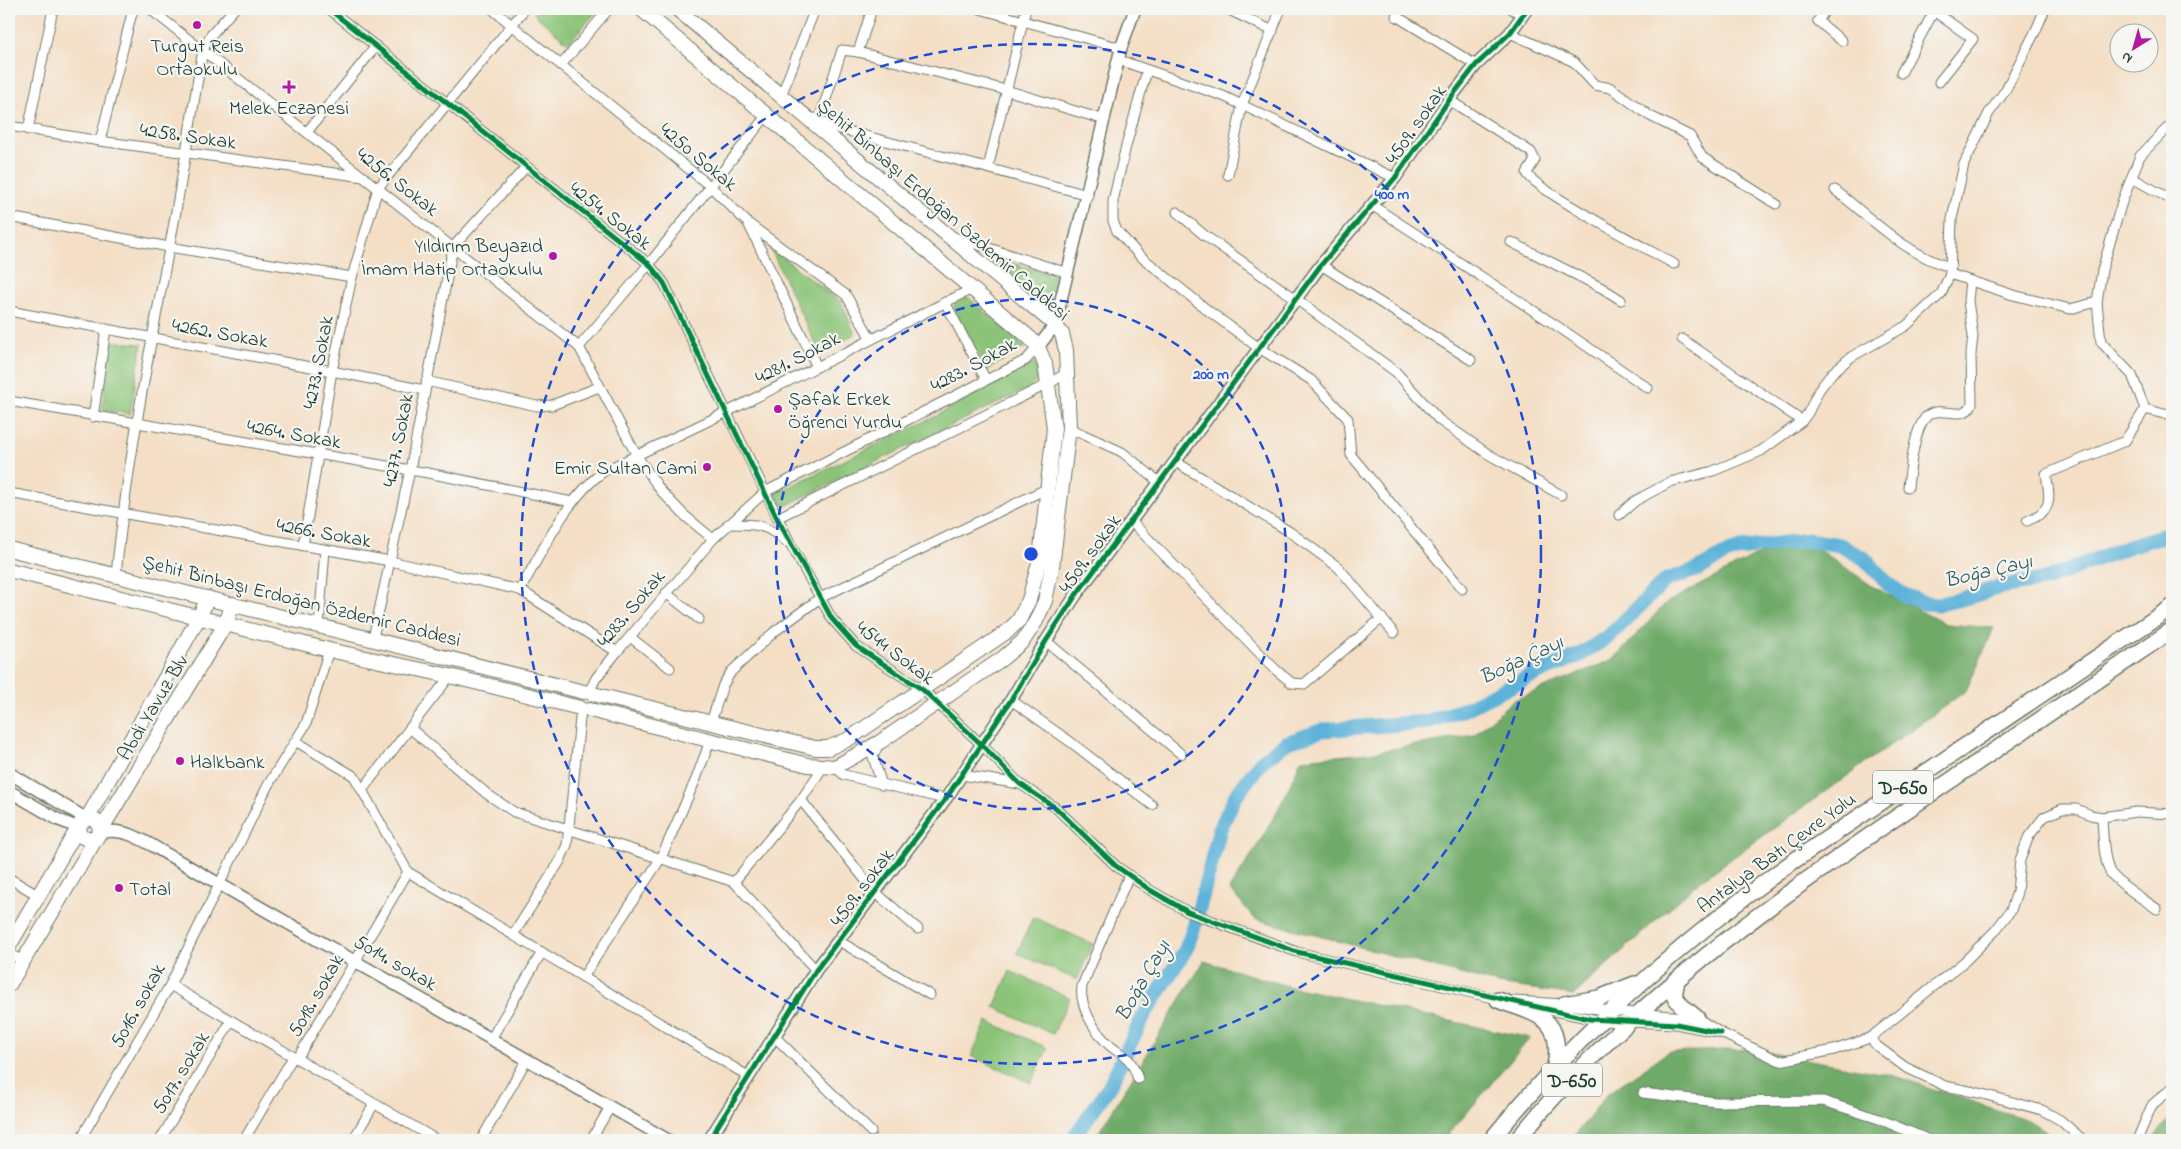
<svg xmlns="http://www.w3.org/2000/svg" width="2181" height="1149" font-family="'Indie Flower',sans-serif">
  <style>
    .green { fill: #8bc478; stroke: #558056 }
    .forest { fill: #70aa68; stroke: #48744e }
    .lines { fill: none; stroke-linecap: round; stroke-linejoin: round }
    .river { stroke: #5db2d9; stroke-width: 15 }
    .minor-casing { stroke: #6a7667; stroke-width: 11 }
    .tertiary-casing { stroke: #6a7667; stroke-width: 14 }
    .secondary-casing { stroke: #6a7667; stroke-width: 16 }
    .trunk-casing { stroke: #6a7667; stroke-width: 18 }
    .minor { stroke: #fff; stroke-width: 9 }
    .tertiary { stroke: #fff; stroke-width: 11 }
    .secondary { stroke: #fff; stroke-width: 14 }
    .trunk { stroke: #fff; stroke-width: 15 }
    .cycleway-casing { stroke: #f6f6f2; stroke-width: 8 }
    .cycleway { stroke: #00873e; stroke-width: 5 }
    .ring { fill: none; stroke: #1d4ed8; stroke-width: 2.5; stroke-dasharray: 9 6 }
    .poi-dot { fill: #b5179e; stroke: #f6f6f2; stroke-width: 2 }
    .labels { text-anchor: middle; stroke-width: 4.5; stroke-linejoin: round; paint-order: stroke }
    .shield { fill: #f6f6f2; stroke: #60746d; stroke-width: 1 }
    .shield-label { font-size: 19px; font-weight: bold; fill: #1f3d34 }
    .poi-label { font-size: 20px; fill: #1f3d34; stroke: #f6f6f2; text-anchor: start }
    .street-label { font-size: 20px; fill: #1f3d34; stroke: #f6f6f2 }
    .water-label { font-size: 21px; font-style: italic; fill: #2e5a5d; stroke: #f6f6f2 }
    .centre { fill: #1d4ed8; stroke: #f6f6f2; stroke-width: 2.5 }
    .ring-label { font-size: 15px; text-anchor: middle; font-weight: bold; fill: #1d4ed8; stroke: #f6f6f2; stroke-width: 4.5; stroke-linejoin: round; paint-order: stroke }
  </style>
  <rect width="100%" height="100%" fill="#f6f6f2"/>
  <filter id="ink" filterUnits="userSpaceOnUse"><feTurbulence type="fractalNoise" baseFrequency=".02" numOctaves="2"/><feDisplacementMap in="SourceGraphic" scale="10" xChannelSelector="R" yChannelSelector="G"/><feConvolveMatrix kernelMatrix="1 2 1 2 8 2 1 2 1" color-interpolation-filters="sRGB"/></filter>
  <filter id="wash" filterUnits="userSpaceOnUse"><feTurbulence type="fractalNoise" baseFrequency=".0096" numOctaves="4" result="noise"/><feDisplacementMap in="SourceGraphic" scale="20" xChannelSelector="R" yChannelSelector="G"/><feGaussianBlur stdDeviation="1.12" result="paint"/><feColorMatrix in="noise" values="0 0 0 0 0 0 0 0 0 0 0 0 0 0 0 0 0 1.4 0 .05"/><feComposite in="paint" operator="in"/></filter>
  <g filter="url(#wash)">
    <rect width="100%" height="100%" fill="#f4dfc6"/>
    <!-- green -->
    <g class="green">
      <polygon points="538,9 599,9 568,43 534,14"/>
      <polygon points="770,248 841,302 855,334 820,354"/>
      <polygon points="980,253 1057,277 1047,306"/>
      <polygon points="964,297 969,298 1025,347 986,371 954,308 955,303"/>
      <polygon points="109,341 142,344 130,414 102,410"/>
      <polygon points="1035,362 1038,379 1029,388 785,506 780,503 776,493 934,417"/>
      <polygon points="1033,917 1093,944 1077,980 1017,953"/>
      <polygon points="1010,971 1070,998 1053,1034 994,1007"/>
      <polygon points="987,1021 1048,1048 1031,1083 971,1056"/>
    </g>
    <!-- forest -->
    <g class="forest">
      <path d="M1806,540L1875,588L1946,624L1994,628L1966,691L1696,884L1574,995L1498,984L1255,919L1229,889C1257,848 1283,806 1301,759L1370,753L1474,735L1512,701L1614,659L1666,603L1753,557Z"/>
      <polygon points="1204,961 1287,986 1530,1038 1444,1140 1094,1140"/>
      <polygon points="1751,1049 1891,1075 2025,1119 2063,1140 1571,1140 1608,1093 1668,1052"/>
      <polygon points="2172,1115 2172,1140 2152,1140"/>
    </g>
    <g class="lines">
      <!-- river -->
      <polyline class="river" points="1072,1140 1109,1087 1143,1017 1186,949 1195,924 1220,829 1235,797 1261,762 1286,743 1323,730 1426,722 1463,710 1535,674 1580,655 1609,636 1666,580 1699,569 1723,555 1740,549 1808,540 1840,545 1865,559 1889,585 1904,595 1924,603 1938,604 1958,600 2001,587 2048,579 2129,546 2172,533"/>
    </g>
  </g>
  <g filter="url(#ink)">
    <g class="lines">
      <defs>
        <g id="minor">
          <polyline points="150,9 579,347 637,456 661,491 684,515 713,539"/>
          <polyline points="329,9 649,264 664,283 792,547 832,619 856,646 923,690 981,744 1020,784 1056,808 1116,866 1150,890 1188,912 1297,952 1502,1000"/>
          <polyline points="492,9 711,187 749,224 846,295 871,339"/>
          <polyline points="980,9 1121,48"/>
          <polyline points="1227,9 1273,31"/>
          <polyline points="1512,9 1522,15"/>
          <polyline points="1826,9 1818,21 1842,41"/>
          <polyline points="1931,9 1973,39 1939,82"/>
          <polyline points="1396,16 1476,65"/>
          <polyline points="1510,33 1574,62 1595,85 1611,88 1650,116 1690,136 1702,157 1776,204"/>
          <polyline points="858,52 872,9"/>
          <polyline points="1119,60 1223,96 1395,178"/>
          <polyline points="561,65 609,9"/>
          <polyline points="1147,70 1126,146 1113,201 1113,221 1117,231 1139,255 1210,312 1259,348 1311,380 1348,419 1351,455 1462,589"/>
          <polyline points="1901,73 1934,11"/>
          <polyline points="781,96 815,9"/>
          <path d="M1449,100L1531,152L1535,160L1527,173C1533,189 1651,251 1674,264"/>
          <polyline points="814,118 840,129 1088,195"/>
          <polyline points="819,120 842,50 858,52 1006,90 1105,120"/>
          <polyline points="2172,123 2140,156 2122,202 2102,270 2097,302 2101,342 2132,375 2145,409 2164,414 2172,412"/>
          <polyline points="9,126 100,141 364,177"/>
          <polyline points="28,130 53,9"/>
          <polyline points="307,132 376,46"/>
          <polyline points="100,141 133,9"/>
          <polyline points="988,168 1026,9"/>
          <polyline points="1228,175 1242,105 1281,9"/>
          <polyline points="2132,178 2172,200"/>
          <path d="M1835,190C1870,217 1907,256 1951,267"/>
          <polyline points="1373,206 1557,326 1648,388"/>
          <polyline points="1177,212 1204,235 1296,299 1396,372 1439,420 1488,454 1561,495"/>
          <polyline points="9,217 169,247 352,277"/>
          <polyline points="749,225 817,367"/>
          <polyline points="954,237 1068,273"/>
          <polyline points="1511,242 1602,288 1621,300"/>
          <polyline points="1321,265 1471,360"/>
          <polyline points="1950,274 2013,295 2070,309 2097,302"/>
          <polyline points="945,302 986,380"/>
          <polyline points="9,311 332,371 424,390"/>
          <polyline points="1682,339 1802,421"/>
          <polyline points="579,347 649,264 767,115"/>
          <polyline points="426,381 537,406 552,405 599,387"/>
          <polyline points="9,401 428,473 572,502"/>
          <polyline points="93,417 106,329"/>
          <polyline points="1069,428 1122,452 1159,482"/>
          <polyline points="1176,462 1290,532 1338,567 1394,633"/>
          <path d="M1908,487C1910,471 1914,427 1927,416C1941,404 1964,423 1972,404L1971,354L1973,336L1968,301L1970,281"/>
          <polyline points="9,493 390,561 520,590 617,652"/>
          <polyline points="1619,515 1635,501 1670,482 1713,471 1761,451 1802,421 1808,413 1819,390 1832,373 1851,357 1906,326 1941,294 1950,274 1952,219 1964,164 1989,113 2005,91 2036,30 2045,9"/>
          <polyline points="777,518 1048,384 1067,373"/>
          <polyline points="1131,521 1276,670 1292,683 1304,684 1382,618"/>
          <path d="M2027,521C2054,510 2050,499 2046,474L2125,441L2145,409"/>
          <path d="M728,524C755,524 765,523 786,542"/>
          <polyline points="303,546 332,371 352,277 378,188 525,9"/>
          <path d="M116,575C127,465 148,357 169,249C182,183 191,116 203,50L211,35L234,9"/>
          <path d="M520,590C544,549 565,500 604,471L727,412L972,289"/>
          <polyline points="666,593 699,619"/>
          <polyline points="319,625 325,550"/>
          <polyline points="630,637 670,668"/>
          <polyline points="373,638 410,470 453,247 526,167"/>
          <polyline points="1046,641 1181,754"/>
          <polyline points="589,692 596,678 617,652 713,539 765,492 1026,360 1038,347"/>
          <polyline points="1011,700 1072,743 1152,805"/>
          <polyline points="711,722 723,685 731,672 774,632 820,598 1046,489"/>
          <polyline points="410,728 487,794 514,812 734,882 816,970"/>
          <polyline points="297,742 354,776 408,872 748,1076"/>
          <polyline points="879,743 873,757 882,785"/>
          <polyline points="835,767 844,775 945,799"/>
          <polyline points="962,775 1020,784"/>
          <polyline points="363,789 450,676"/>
          <polyline points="801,800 875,892 918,929"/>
          <path d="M2102,817C2103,832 2103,859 2110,872C2117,883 2146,901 2157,909"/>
          <path d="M1129,875L1082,986C1079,1004 1093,1029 1106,1042C1123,1059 1129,1051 1138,1079"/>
          <polyline points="9,878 39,896"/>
          <polyline points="734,882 801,800 823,767"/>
          <polyline points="513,935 560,861 567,845 581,709"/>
          <polyline points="839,941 930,995"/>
          <polyline points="9,953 23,961"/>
          <polyline points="583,977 661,858 696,779 710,741"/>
          <polyline points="170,985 437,1140"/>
          <polyline points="1513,1001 1564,1004 1611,1011 1697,1018 1721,1033 1780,1061 1834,1050 1870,1038 1965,961 1995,931 2011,910 2017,892 2020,860 2029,836 2044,817 2062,809 2076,809 2091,815 2102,817 2136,812 2172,814"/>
          <polyline points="1530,1006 1602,1021 1676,1024 1721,1033"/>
          <polyline points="774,1036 871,1132"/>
          <polyline points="1870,1038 1877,1046 1905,1067 1945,1086 1979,1093 2042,1110 2060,1120 2083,1140"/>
          <polyline points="491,1039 542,952"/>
          <polyline points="297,1059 408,872"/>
          <polyline points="1643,1093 1716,1102 1823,1101 1879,1119 1929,1140"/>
          <polyline points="80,1140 170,985 268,785 306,724 329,650"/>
          <polyline points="160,1140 231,1021"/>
          <polyline points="244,1140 293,1057"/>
          <polyline points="353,1140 374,1104"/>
          <polyline points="481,1140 527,1059"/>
          <polyline points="591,1140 610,1107"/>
          <polyline points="2137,1140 2152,1105 2172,1088"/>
        </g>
        <g id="tertiary">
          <polyline points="1038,347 1055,325 1121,48 1135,9"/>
          <polyline points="9,773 87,819"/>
          <polyline points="9,791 59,820 79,828"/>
          <path d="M100,833C125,825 150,845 172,857L668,1140"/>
          <polyline points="709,1140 816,970 947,797 1011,700 1046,641 1076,595 1321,265 1395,178 1449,100 1476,65 1510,33 1527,9"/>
        </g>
        <g id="secondary">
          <polyline points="9,549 584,692"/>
          <polyline points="9,570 329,650 450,676 580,708"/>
          <polyline points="593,694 815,748 828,748 847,740 1008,631 1019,620 1029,600 1040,559 1054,428 1045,364 1038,347 1030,338 641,9"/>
          <polyline points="590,710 808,765 835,767 880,742 1003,658 1023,641 1036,621 1045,601 1052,567 1069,428 1066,350 1062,334 1055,325 677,9"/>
          <polyline points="87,819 199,617 208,598"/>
          <polyline points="101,830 226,623 233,604"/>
          <path d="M9,946L81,823C92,813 105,824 97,837L89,840L81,836L79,828"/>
          <polyline points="9,985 97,837"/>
        </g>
        <g id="trunk">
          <polyline points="1677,980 1674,996 1682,1006 1697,1018"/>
          <path d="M1498,1000C1537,1015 1564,1016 1555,1067"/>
          <polyline points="1564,1004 1599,998 1635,984"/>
          <path d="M1491,1140C1578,1033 1683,940 1795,860L2172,607"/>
          <path d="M1517,1140C1627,1004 1773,901 1916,804C2001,746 2087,688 2172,630"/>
        </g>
      </defs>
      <!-- minor casing -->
      <use href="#minor" class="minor-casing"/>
      <!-- tertiary casing -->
      <use href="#tertiary" class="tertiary-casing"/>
      <!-- secondary casing -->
      <use href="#secondary" class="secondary-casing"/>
      <!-- trunk casing -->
      <use href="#trunk" class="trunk-casing"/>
      <!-- minor -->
      <use href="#minor" class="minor"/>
      <!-- tertiary -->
      <use href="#tertiary" class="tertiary"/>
      <!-- secondary -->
      <use href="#secondary" class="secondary"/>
      <!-- trunk -->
      <use href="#trunk" class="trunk"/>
      <defs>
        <g id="cycleway">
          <polyline points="329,9 649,264 664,283 777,518 832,619 856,646 923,690 981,744 1020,784 1056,808 1116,866 1150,890 1188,912 1297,952 1590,1019 1676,1024 1721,1033"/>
          <polyline points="709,1140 816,970 947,797 1011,700 1046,641 1076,595 1321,265 1395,178 1449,100 1476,65 1510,33 1527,9"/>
        </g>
      </defs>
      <!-- cycleway casing -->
      <use href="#cycleway" class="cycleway-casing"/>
      <!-- cycleway -->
      <use href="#cycleway" class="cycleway"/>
    </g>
  </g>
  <!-- distance rings -->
  <g class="ring">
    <circle cx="1031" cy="554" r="255"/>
    <circle cx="1031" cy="554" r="510"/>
  </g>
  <!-- markers -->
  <g class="poi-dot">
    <circle cx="197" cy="25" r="5"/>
    <path d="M286.5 79.5h5v5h5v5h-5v5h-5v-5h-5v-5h5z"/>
    <circle cx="553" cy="256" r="5"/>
    <circle cx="778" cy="409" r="5"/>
    <circle cx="707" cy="467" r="5"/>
    <circle cx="180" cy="761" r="5"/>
    <circle cx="119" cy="888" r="5"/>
  </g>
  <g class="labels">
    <!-- shield labels -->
    <g class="shield">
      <rect x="1873" y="770.5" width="60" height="33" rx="4"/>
      <rect x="1542" y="1063.5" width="60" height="33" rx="4"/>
    </g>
    <g class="shield-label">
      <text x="1903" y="794">D-650</text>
      <text x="1572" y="1087">D-650</text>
    </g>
    <!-- poi labels -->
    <g class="poi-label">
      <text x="197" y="52" text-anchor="middle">Turgut Reis<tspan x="197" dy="23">Ortaokulu</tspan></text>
      <text x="289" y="114" text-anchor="middle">Melek Eczanesi</text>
      <text x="543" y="252" text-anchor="end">Yıldırım Beyazıd<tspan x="543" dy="23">İmam Hatip Ortaokulu</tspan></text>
      <text x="788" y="405">Şafak Erkek<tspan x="788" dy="23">Öğrenci Yurdu</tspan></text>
      <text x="697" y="474" text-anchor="end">Emir Sultan Cami</text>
      <text x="190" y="768">Halkbank</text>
      <text x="129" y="895">Total</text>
    </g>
    <!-- street labels -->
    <g class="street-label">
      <text transform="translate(1415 124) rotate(-55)" y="7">4509. sokak</text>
      <text transform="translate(188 135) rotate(8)" y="7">4258. Sokak</text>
      <text transform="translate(699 156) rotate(40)" y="7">4250 Sokak</text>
      <text transform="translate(398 181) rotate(38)" y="7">4256. Sokak</text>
      <text transform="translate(944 209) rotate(41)" y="7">Şehit Binbaşı Erdoğan Özdemir Caddesi</text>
      <text transform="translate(611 215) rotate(38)" y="7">4254. Sokak</text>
      <text transform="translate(220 332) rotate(10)" y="7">4262. Sokak</text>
      <text transform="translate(797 357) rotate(-27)" y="7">4281. Sokak</text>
      <text transform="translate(317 362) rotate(-79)" y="7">4273. Sokak</text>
      <text transform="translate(973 364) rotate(-28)" y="7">4283. Sokak</text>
      <text transform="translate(294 433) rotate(10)" y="7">4264. Sokak</text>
      <text transform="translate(397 440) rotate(-79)" y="7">4277. Sokak</text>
      <text transform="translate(324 532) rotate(10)" y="7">4266. Sokak</text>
      <text transform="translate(1089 553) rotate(-54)" y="7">4509. sokak</text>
      <text transform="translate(302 600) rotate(14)" y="7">Şehit Binbaşı Erdoğan Özdemir Caddesi</text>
      <text transform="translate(630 608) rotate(-50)" y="7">4283. Sokak</text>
      <text transform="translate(896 652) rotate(37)" y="7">4544 Sokak</text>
      <text transform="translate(152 707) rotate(-59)" y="7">Abdi Yavuz Blv</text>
      <text transform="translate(1776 852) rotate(-36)" y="7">Antalya Batı Çevre Yolu</text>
      <text transform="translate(861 887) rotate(-53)" y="7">4509. sokak</text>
      <text transform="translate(396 962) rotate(30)" y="7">5014. sokak</text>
      <text transform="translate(315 995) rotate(-60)" y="7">5018. sokak</text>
      <text transform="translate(137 1005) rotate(-61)" y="7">5016. sokak</text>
      <text transform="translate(180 1072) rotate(-59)" y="7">5017. sokak</text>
    </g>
    <!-- water labels -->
    <g class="water-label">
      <text transform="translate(1988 570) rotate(-13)" y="7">Boğa Çayı</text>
      <text transform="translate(1521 659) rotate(-25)" y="7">Boğa Çayı</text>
      <text transform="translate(1142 980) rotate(-60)" y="7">Boğa Çayı</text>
    </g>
  </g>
  <circle cx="1031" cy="554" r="8" class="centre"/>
  <g class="ring-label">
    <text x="1392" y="199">400 m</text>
    <text x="1211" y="379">200 m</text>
  </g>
  <!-- margin -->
  <rect width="2181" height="1149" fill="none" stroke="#f6f6f2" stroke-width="30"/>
  <!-- north arrow -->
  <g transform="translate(2134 48) rotate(217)"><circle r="24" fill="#f6f6f2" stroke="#a0aca6"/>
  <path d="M0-4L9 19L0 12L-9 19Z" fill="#b5179e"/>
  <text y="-8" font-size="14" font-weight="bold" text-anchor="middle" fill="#1f3d34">N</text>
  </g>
</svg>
